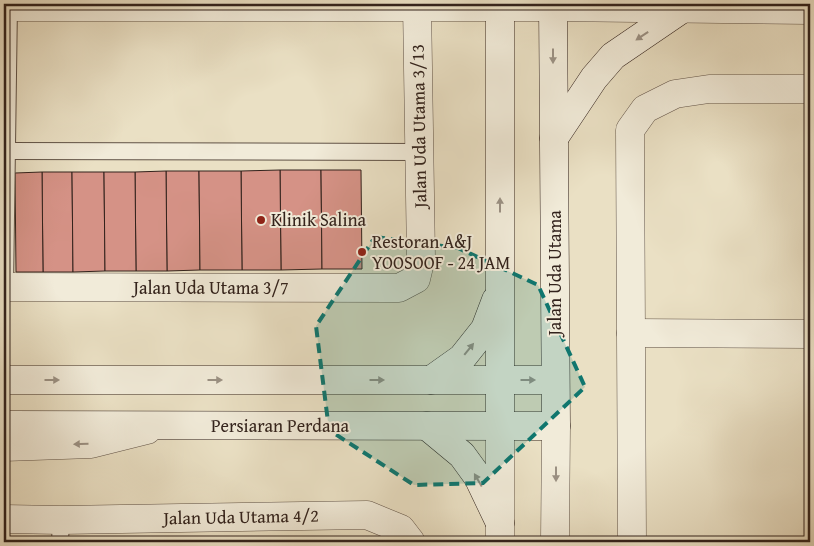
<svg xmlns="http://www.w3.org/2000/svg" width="814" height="546" font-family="'Gentium Book Plus',serif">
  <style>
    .building { fill: #d59286; stroke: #32221c }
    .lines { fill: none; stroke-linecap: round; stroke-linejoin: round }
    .service-casing { stroke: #605246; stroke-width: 18 }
    .minor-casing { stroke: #605246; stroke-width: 29 }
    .tertiary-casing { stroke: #605246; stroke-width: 29 }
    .secondary-casing { stroke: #32221c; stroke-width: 29 }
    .service { stroke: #f1ebd9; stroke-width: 16 }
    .minor { stroke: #f1ebd9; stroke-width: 28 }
    .tertiary { stroke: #f1ebd9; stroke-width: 28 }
    .secondary { stroke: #f1ebd9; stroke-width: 28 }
    .oneway { fill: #9b9184 }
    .marked { fill: #0f766e; fill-opacity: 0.2; stroke: #0f766e; stroke-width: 4; stroke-dasharray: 10 6; stroke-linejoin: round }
    .poi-dot { fill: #8f2418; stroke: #f1ebd9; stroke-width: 2 }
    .labels { text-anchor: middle; stroke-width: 4; stroke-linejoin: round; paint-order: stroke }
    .street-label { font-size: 18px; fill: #32221c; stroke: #f1ebd9 }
    .poi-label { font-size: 18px; fill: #32221c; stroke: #f1ebd9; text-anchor: start }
  </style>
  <rect width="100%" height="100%" fill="#eae0c4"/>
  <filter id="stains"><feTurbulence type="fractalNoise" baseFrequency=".004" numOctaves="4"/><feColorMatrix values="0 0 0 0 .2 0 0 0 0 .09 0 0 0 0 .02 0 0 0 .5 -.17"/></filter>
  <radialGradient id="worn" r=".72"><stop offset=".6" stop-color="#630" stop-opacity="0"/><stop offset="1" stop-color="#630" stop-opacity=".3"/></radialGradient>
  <!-- building -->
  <g class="building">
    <polygon points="280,170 321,170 322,269 281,270"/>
    <polygon points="280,170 281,270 242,270 241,171"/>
    <polygon points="321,170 361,170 362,269 322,269"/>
    <polygon points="166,171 199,171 200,270 167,271"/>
    <polygon points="166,171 167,271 136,271 135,172"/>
    <polygon points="199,171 241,171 242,270 200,270"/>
    <polygon points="42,172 72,172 73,272 43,272"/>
    <polygon points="42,172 43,272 16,272 15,173"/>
    <polygon points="72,172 104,172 105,271 73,272"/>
    <polygon points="104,172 135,172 136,271 105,271"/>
  </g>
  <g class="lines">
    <defs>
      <g id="service">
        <polyline points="4,151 419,152"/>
        <polyline points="5,287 9,4"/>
        <polyline points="60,542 61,520"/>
      </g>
      <g id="minor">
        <polyline points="4,7 553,7"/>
        <polyline points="4,287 399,288 416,279 421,258 417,4"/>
        <polyline points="631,333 810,334"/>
        <polyline points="4,447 91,444 147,430"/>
        <polyline points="4,519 61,520 367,515 401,529 411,542"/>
        <polyline points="632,542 630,130 645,109 675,94 709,89 810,89"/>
      </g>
      <g id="tertiary">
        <polyline points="553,7 810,10"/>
        <polyline points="500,426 500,542"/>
        <polyline points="555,542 556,426"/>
      </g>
      <g id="secondary">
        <polyline points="500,4 500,426"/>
        <polyline points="554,138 594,78 613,56 682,9"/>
        <polyline points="4,380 555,380"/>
        <polyline points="431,380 462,358 485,329 496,300"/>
        <polyline points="4,425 556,426 553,4"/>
        <polyline points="427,426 462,455 478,477 500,523"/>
      </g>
    </defs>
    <!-- service casing -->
    <use href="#service" class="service-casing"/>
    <!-- minor casing -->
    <use href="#minor" class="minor-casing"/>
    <!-- tertiary casing -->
    <use href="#tertiary" class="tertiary-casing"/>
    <!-- secondary casing -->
    <use href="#secondary" class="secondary-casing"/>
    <!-- service -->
    <use href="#service" class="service"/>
    <!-- minor -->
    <use href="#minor" class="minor"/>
    <!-- tertiary -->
    <use href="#tertiary" class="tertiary"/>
    <!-- secondary -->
    <use href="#secondary" class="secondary"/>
  </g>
  <!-- one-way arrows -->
  <defs><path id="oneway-solid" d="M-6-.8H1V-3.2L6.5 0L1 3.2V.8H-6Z" transform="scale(1.25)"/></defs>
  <g class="oneway">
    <use href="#oneway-solid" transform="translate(642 36) rotate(146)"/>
    <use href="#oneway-solid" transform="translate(553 56) rotate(90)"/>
    <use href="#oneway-solid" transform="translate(500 205) rotate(-90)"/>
    <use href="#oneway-solid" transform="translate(469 349) rotate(-51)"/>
    <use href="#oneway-solid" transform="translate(52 380)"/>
    <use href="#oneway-solid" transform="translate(215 380)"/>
    <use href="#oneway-solid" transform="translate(377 380)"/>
    <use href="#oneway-solid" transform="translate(528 380)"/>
    <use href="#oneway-solid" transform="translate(81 444) rotate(178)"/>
    <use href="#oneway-solid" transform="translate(556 474) rotate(90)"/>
    <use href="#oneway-solid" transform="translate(478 480) rotate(-120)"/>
  </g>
  <!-- marked area -->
  <path class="marked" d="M375,237L458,248L538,285L585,387L483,483L414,485L329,430L316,326Z"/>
  <!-- markers -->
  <g class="poi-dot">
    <circle cx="261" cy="220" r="5"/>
    <circle cx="362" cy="252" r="5"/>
  </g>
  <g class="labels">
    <!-- street labels -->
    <g class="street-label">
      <text transform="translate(419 126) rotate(-91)" y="6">Jalan Uda Utama 3/13</text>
      <text transform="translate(555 273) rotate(-90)" y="6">Jalan Uda Utama</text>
      <text x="211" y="294">Jalan Uda Utama 3/7</text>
      <text x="280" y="432">Persiaran Perdana</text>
      <text transform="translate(241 517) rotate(-1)" y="6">Jalan Uda Utama 4/2</text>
    </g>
    <!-- poi labels -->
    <g class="poi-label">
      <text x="271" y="226">Klinik Salina</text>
      <text x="372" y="248">Restoran A&amp;J<tspan x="372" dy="21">YOOSOOF - 24 JAM</tspan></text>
    </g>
  </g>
  <!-- margin -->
  <rect width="814" height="546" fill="none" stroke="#eae0c4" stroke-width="20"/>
  <rect x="5" y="5" width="804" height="536" fill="none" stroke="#32221c" stroke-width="2.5"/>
  <rect x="10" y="10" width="794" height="526" fill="none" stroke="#32221c"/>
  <rect width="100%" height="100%" filter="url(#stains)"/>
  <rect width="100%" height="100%" fill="url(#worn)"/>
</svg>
